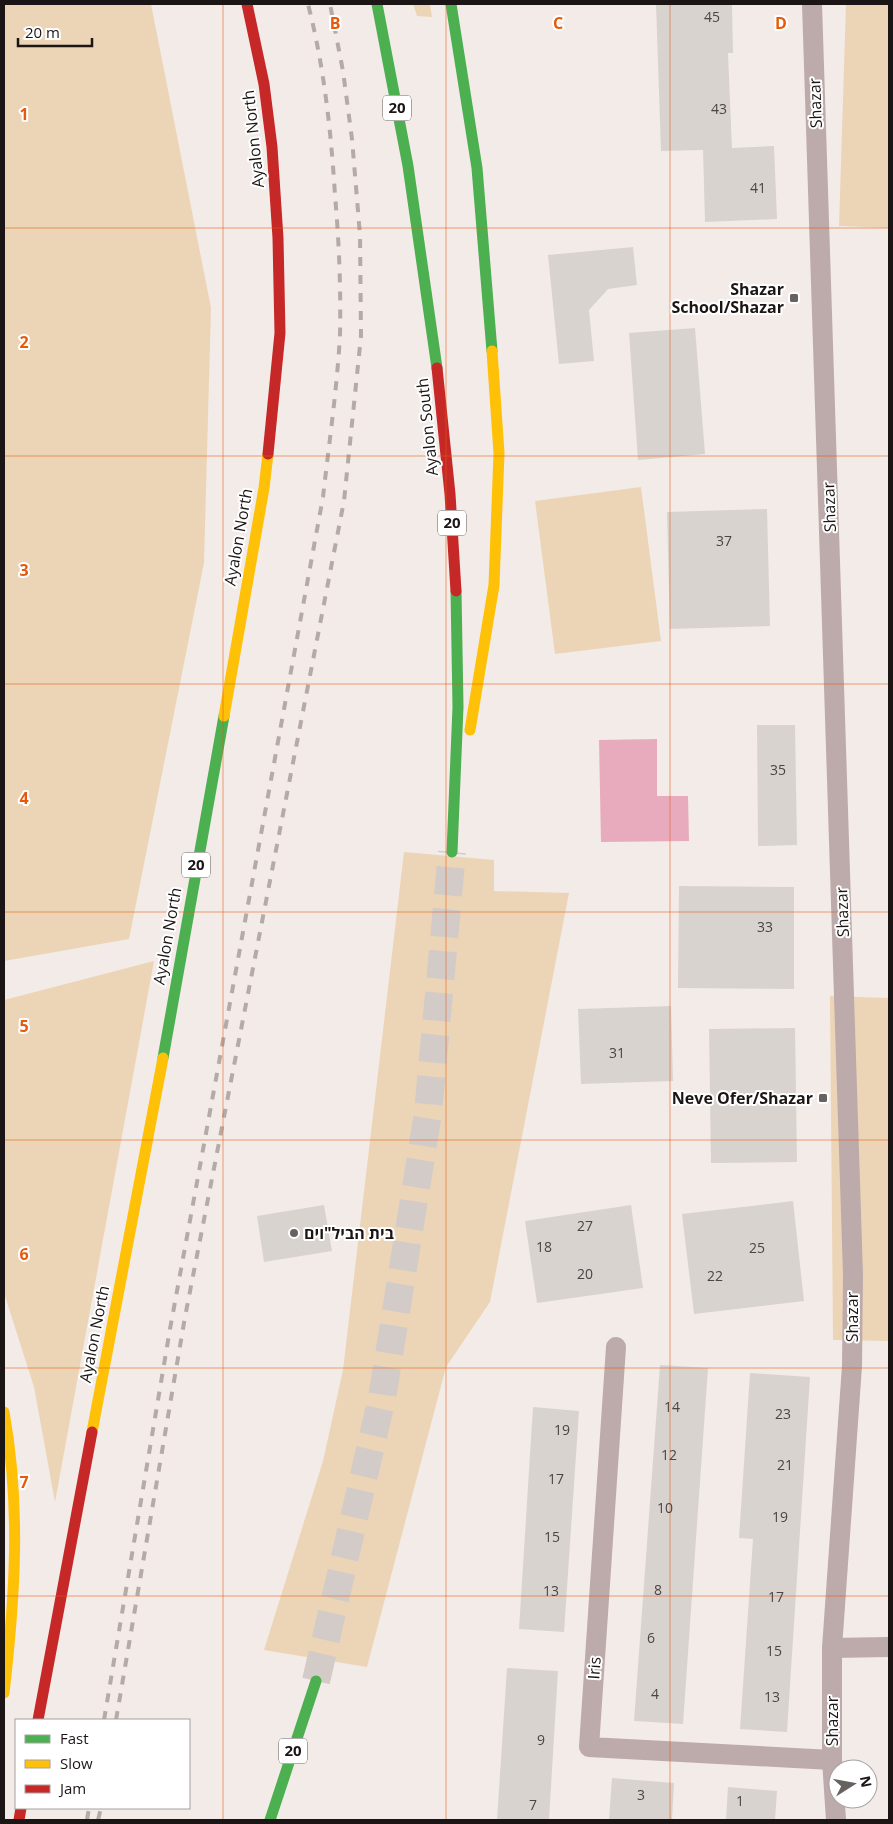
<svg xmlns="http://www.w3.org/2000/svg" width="893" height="1824" font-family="'Open Sans','Noto Sans Hebrew',sans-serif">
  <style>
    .green { fill: #ecd5b6 }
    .water { fill: #e7abbd }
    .building { fill: #d9d3d0 }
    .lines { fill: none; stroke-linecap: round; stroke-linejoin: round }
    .highway-tunnel { stroke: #d3cbc8; stroke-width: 28; stroke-dasharray: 28 14; stroke-linecap: butt }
    .street { stroke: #bdaaaa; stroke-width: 20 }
    .fast { stroke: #4caf50; stroke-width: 11 }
    .slow { stroke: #ffc107; stroke-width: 11 }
    .jam { stroke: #c62828; stroke-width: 11 }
    .rail { stroke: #b5aaa8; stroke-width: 4; stroke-dasharray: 9 9; stroke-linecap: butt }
    .grid { fill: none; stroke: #e8590c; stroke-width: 1; stroke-opacity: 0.55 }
    .poi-dot { fill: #67615f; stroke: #fff; stroke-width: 2 }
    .labels { text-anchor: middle; stroke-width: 4; stroke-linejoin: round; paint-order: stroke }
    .number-label { font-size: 14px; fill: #4a4544 }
    .shield { fill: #fff; stroke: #5f5c5b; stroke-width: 1 }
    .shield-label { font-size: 15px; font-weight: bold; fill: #1b1615 }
    .street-label { font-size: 16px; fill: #1b1615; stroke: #fff }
    .poi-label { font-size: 16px; font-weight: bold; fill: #1b1615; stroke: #fff; text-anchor: end }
    .grid-label { font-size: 16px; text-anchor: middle; font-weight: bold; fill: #e8590c; stroke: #fff; stroke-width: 4; stroke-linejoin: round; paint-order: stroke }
  </style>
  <rect width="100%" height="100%" fill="#f3ebe8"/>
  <!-- green -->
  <g class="green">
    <polygon points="4,4 151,4 211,308 204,563 129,939 4,961"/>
    <polygon points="413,4 430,4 432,17 417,16"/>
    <polygon points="846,4 889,4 889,228 839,226"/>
    <polygon points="641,487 661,641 555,654 535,501"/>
    <polygon points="404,852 494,860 494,891 569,893 490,1302 446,1367 367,1667 264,1650 323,1461 343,1370"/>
    <polygon points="154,961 55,1502 34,1387 4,1293 4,1000"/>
    <polygon points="830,996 889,998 889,1341 833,1340"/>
  </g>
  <!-- water -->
  <polygon class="water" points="657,739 657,796 688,796 689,841 601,842 599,740"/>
  <!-- building -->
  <g class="building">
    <polygon points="656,4 732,4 733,53 728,53 732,148 774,146 777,219 705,222 703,150 661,151"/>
    <polygon points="633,247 637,285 608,289 589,310 594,361 559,364 548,255"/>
    <polygon points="695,328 705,454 638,460 629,333"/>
    <polygon points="767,509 770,626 670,629 667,512"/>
    <polygon points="757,725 795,725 797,845 758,846"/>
    <polygon points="679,886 794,887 794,989 678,988"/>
    <polygon points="671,1006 673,1081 581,1084 578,1009"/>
    <polygon points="795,1028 797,1162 711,1163 709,1029"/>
    <polygon points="793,1201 804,1301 694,1314 682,1214"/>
    <polygon points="324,1205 332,1251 264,1262 257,1216"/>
    <polygon points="631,1205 643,1288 537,1303 525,1221"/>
    <polygon points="660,1365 708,1368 683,1724 634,1721"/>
    <polygon points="750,1373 810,1377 787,1732 740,1729 753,1539 739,1538"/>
    <polygon points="533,1407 579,1411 564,1632 519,1629"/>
    <polygon points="507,1668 558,1671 549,1820 497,1820"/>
    <polygon points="612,1778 674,1783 672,1820 609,1820"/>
    <polygon points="728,1787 777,1791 775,1820 726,1820"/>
  </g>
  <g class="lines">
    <!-- highway-tunnel -->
    <polyline class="highway-tunnel" points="316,1681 382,1398 428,1113 452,852"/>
    <!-- street -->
    <g class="street">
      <polyline points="812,4 853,1275 852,1366 832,1648 832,1760 836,1820"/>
      <polyline points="616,1347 589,1747 832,1760"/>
      <polyline points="832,1648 889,1647"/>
    </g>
    <!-- fast -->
    <g class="fast">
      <polyline points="377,4 408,166 437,368"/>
      <polyline points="451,4 477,168 492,351"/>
      <polyline points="452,852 458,707 456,591"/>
      <polyline points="163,1058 224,716"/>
      <polyline points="270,1820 316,1681"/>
    </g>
    <!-- slow -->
    <g class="slow">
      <polyline points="224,716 264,488 268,454"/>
      <polyline points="470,730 494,585 499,453 492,351"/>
      <path d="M4,1412C21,1506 15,1598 4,1693"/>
      <polyline points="92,1432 163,1058"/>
    </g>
    <!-- jam -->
    <g class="jam">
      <polyline points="247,4 264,84 272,147 278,238 280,333 268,454"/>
      <polyline points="437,368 450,494 456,591"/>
      <polyline points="38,1720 92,1432"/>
      <polyline points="19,1820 21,1808"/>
    </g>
    <!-- rail -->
    <g class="rail">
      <path d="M104,1720L170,1329L323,497C329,444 337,389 340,335C341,289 339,241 335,195C331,131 324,66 308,4"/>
      <polyline points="116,1720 185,1317 344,501 361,336 360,235 352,139 343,71 330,4"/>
      <polyline points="87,1820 89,1808"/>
      <polyline points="98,1820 101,1808"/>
    </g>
  </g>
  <!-- grid -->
  <path class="grid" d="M223,4V1820M446,4V1820M670,4V1820M4,228H889M4,456H889M4,684H889M4,912H889M4,1140H889M4,1368H889M4,1596H889"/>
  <!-- markers -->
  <g class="poi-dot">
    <rect x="789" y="293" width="10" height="10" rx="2.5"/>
    <rect x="818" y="1093" width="10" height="10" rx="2.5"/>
    <circle cx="294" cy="1233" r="5"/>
  </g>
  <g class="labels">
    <!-- number labels -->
    <g class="number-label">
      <text x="712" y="22">45</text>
      <text x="719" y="114">43</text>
      <text x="758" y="193">41</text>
      <text x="724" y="546">37</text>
      <text x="778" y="775">35</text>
      <text x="765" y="932">33</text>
      <text x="617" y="1058">31</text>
      <text x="585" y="1231">27</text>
      <text x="544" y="1252">18</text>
      <text x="757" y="1253">25</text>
      <text x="585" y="1279">20</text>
      <text x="715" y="1281">22</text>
      <text x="672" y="1412">14</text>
      <text x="783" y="1419">23</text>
      <text x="562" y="1435">19</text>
      <text x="669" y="1460">12</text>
      <text x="785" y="1470">21</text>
      <text x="556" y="1484">17</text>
      <text x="665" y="1513">10</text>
      <text x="780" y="1522">19</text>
      <text x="552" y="1542">15</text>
      <text x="658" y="1595">8</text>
      <text x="551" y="1596">13</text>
      <text x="776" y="1602">17</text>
      <text x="651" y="1643">6</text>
      <text x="774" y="1656">15</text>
      <text x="655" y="1699">4</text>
      <text x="772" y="1702">13</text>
      <text x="541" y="1745">9</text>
      <text x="641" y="1800">3</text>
      <text x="740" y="1806">1</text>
      <text x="533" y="1810">7</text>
    </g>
    <!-- shield labels -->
    <g class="shield">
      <rect x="383" y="95.5" width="28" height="25" rx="4"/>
      <rect x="438" y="510.5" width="28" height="25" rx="4"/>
      <rect x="182" y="852.5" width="28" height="25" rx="4"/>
      <rect x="279" y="1738.5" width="28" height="25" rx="4"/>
    </g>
    <g class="shield-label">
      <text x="397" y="113">20</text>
      <text x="452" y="528">20</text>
      <text x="196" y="870">20</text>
      <text x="293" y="1756">20</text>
    </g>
    <!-- street labels -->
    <g class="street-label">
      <text transform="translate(815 103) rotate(-92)" y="6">Shazar</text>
      <text transform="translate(253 139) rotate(-96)" y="6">Ayalon North</text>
      <text transform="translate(427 427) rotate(-96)" y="6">Ayalon South</text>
      <text transform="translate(829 507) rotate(-92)" y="6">Shazar</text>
      <text transform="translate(238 537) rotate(-80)" y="6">Ayalon North</text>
      <text transform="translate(842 912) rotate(-92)" y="6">Shazar</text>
      <text transform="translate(167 936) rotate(-80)" y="6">Ayalon North</text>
      <text transform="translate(852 1317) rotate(-90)" y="6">Shazar</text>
      <text transform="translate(94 1334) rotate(-79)" y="6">Ayalon North</text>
      <text transform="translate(594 1668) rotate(-86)" y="6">Iris</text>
      <text transform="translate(832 1721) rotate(-90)" y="6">Shazar</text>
    </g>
    <!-- poi labels -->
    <g class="poi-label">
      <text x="784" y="295">Shazar<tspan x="784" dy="18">School/Shazar</tspan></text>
      <text x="813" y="1104">Neve Ofer/Shazar</text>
      <text x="304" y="1239" text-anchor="start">בית הביל"וים</text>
    </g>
  </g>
  <g class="grid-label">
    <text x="335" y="29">B</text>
    <text x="558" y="29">C</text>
    <text x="781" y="29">D</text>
    <text x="24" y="120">1</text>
    <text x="24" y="348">2</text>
    <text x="24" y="576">3</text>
    <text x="24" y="804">4</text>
    <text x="24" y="1032">5</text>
    <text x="24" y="1260">6</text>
    <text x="24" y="1488">7</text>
  </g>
  <!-- border -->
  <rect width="893" height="1824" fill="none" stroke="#1b1615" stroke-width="10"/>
  <!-- legend -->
  <rect x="15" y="1719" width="175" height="90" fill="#ffffff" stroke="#a4a2a1"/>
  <rect x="25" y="1735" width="25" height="8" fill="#4caf50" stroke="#a4a2a1"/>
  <text x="60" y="1744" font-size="15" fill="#1b1615">Fast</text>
  <rect x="25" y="1760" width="25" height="8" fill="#ffc107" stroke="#a4a2a1"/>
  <text x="60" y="1769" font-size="15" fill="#1b1615">Slow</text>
  <rect x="25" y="1785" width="25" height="8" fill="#c62828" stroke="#a4a2a1"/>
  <text x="60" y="1794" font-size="15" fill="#1b1615">Jam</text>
  <!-- north arrow -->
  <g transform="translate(853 1784) rotate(79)"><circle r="24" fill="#ffffff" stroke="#a4a2a1"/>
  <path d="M0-4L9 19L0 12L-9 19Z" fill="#67615f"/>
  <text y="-8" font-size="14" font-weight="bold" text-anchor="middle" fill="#1b1615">N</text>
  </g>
  <!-- scale -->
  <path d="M18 38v8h74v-8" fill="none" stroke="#1b1615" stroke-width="2.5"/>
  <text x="25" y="38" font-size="15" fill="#1b1615" stroke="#ffffff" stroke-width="4" paint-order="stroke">20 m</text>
</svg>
